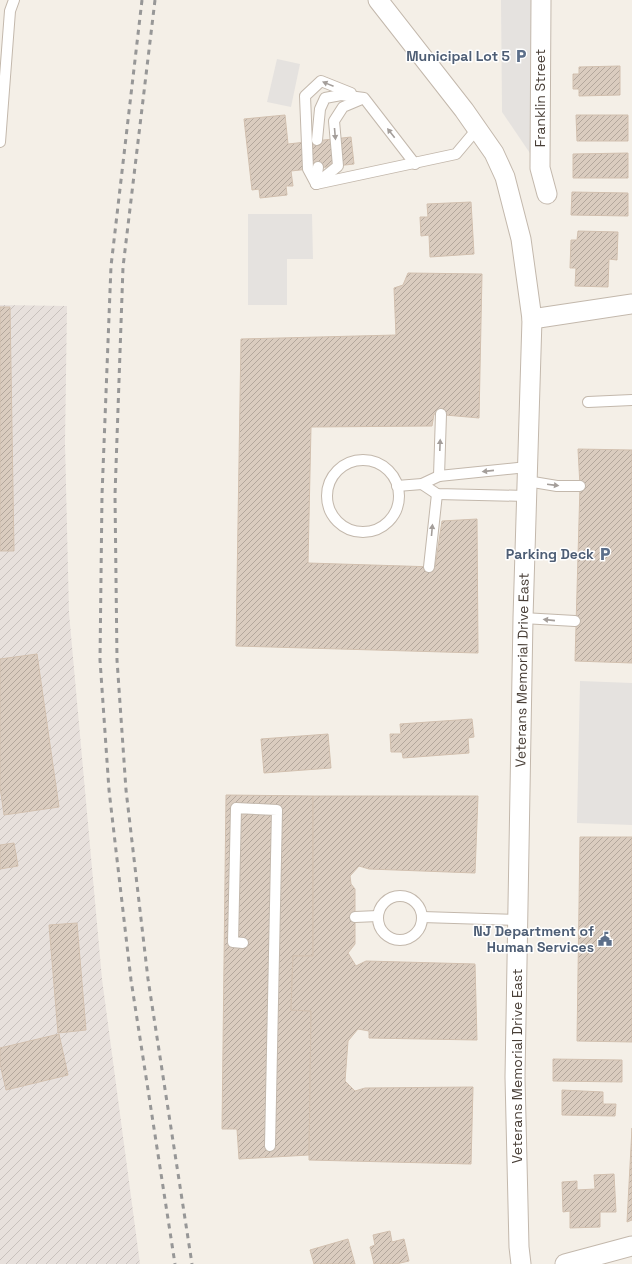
<svg xmlns="http://www.w3.org/2000/svg" width="632" height="1264" font-family="'Space Grotesk',sans-serif">
  <style>
    .industrial { fill: url(#industrial-furrows) }
    .parking { fill: #e5e2df }
    .building { fill: url(#building-hatch); stroke: #d2c0af }
    .lines { fill: none; stroke-linecap: round; stroke-linejoin: round }
    .lane-casing { stroke: #c3b8ac; stroke-width: 12 }
    .street-casing { stroke: #c3b8ac; stroke-width: 21 }
    .lane { stroke: #fff; stroke-width: 10 }
    .street { stroke: #fff; stroke-width: 19 }
    .rail { stroke: #979797; stroke-width: 3; stroke-dasharray: 5 5; stroke-linecap: butt }
    .oneway { fill: #a49e9a }
    .labels { text-anchor: middle; stroke-width: 3; stroke-linejoin: round; paint-order: stroke }
    .service-label { font-size: 14px; font-weight: bold; fill: #4e5e75; stroke: #fff; text-anchor: end }
    .street-label { font-size: 14px; fill: #483e36; stroke: #fff }
  </style>
  <defs>
    <pattern id="industrial-furrows" width="10" height="10" patternUnits="userSpaceOnUse"><rect width="10" height="10" fill="#e7e0dc"/><path d="M-1 1l2-2M0 10L10 0M9 11l2-2" fill="none" stroke="#c8c1bd"/></pattern>
    <pattern id="building-hatch" width="6" height="6" patternUnits="userSpaceOnUse"><rect width="6" height="6" fill="#daccbf"/><path d="M-1 1l2-2M0 6l6-6M5 7l2-2" fill="none" stroke="#b3a79c"/></pattern>
  </defs>
  <rect width="100%" height="100%" fill="#f4efe7"/>
  <!-- industrial -->
  <polygon class="industrial" points="0,305 67,306 65,443 69,613 102,979 140,1264 0,1264"/>
  <!-- parking -->
  <g class="parking">
    <polygon points="501,0 541,0 540,168 502,112"/>
    <polygon points="277,59 300,64 291,107 267,102"/>
    <polygon points="248,214 312,214 313,259 287,259 287,305 248,305"/>
    <polygon points="580,681 632,683 632,825 577,823"/>
  </g>
  <!-- building -->
  <g class="building">
    <polygon points="620,66 620,95 579,96 579,89 573,89 573,74 579,74 579,67"/>
    <polygon points="285,115 288,144 351,137 354,164 291,171 293,186 286,186 287,195 260,198 259,189 252,190 244,119"/>
    <polygon points="576,115 628,115 628,141 577,141"/>
    <polygon points="628,153 628,178 573,178 573,154"/>
    <polygon points="572,192 628,193 628,216 571,215"/>
    <polygon points="471,202 474,254 430,257 429,235 421,236 420,217 428,217 427,204"/>
    <polygon points="578,231 618,232 617,260 609,259 608,287 575,286 576,268 570,268 571,240 577,240"/>
    <polygon points="408,273 482,274 479,418 434,414 432,426 311,427 308,563 435,567 442,521 477,519 478,653 236,646 241,339 396,335 394,288 403,285"/>
    <polygon points="0,307 10,307 14,551 0,551"/>
    <polygon points="578,449 632,450 632,663 575,661 580,486"/>
    <polygon points="37,654 59,807 4,815 0,787 0,659"/>
    <polygon points="472,719 474,737 468,738 469,753 403,758 402,752 391,752 390,734 401,734 400,724"/>
    <polygon points="328,734 331,768 264,773 261,739"/>
    <polygon points="226,795 313,796 313,956 293,956 291,1010 311,1011 309,1155 239,1159 237,1129 222,1129"/>
    <polygon points="313,796 478,796 475,873 369,869 359,866 350,876 351,884 355,889 355,944 348,953 356,966 366,961 475,964 477,1040 369,1038 369,1031 358,1029 348,1041 345,1081 355,1091 365,1088 473,1087 471,1164 309,1160 311,1011 291,1010 293,956 313,956"/>
    <polygon points="580,837 632,837 632,1042 577,1041"/>
    <polygon points="14,843 18,866 0,869 0,845"/>
    <polygon points="77,923 86,1030 58,1033 49,925"/>
    <polygon points="59,1034 68,1075 6,1090 0,1064 0,1048"/>
    <polygon points="553,1059 622,1060 622,1082 553,1081"/>
    <polygon points="562,1090 603,1092 603,1104 616,1104 615,1116 562,1115"/>
    <polygon points="632,1128 632,1220 627,1222"/>
    <polygon points="614,1174 616,1212 600,1212 600,1227 570,1228 570,1211 563,1212 562,1182 577,1181 577,1190 595,1189 594,1175"/>
    <polygon points="390,1231 392,1242 404,1239 409,1261 396,1264 374,1264 370,1247 375,1245 373,1235"/>
    <polygon points="348,1239 355,1264 314,1264 310,1250"/>
  </g>
  <g class="lines">
    <defs>
      <g id="lane">
        <polyline points="317,140 320,109 325,98 341,95 364,98 415,164"/>
        <polyline points="0,142 10,11 14,0"/>
        <polyline points="317,183 338,166 334,121 343,107 362,99"/>
        <polyline points="316,184 456,154 477,129"/>
        <polyline points="316,184 308,169 305,96 321,81 351,93"/>
        <polyline points="316,184 318,167"/>
        <polyline points="588,402 632,400"/>
        <circle cx="363" cy="496" r="36"/>
        <polyline points="439,476 441,414"/>
        <polyline points="527,481 557,486 580,486"/>
        <polyline points="422,484 437,494 526,496"/>
        <polyline points="397,486 422,484 439,476 527,467"/>
        <polyline points="429,567 437,494"/>
        <polyline points="523,618 575,621"/>
        <circle cx="400" cy="918" r="22"/>
        <polyline points="355,917 378,916"/>
        <polyline points="422,917 517,920"/>
        <polyline points="243,943 233,942 236,808 277,810 270,1146"/>
      </g>
      <g id="street">
        <polyline points="378,0 464,110 494,153 505,177 521,239 532,319 523,618 515,1077 519,1247 521,1264"/>
        <polyline points="541,0 540,168 547,194"/>
        <polyline points="532,319 632,304"/>
        <polyline points="565,1264 632,1246"/>
      </g>
    </defs>
    <!-- lane casing -->
    <use href="#lane" class="lane-casing"/>
    <!-- street casing -->
    <use href="#street" class="street-casing"/>
    <!-- lane -->
    <use href="#lane" class="lane"/>
    <!-- street -->
    <use href="#street" class="street"/>
    <!-- rail -->
    <g class="rail">
      <polyline points="142,0 111,266 102,495 100,660 109,790 131,980 175,1264"/>
      <polyline points="155,0 123,267 115,495 117,660 126,790 148,979 192,1264"/>
    </g>
  </g>
  <!-- one-way arrows -->
  <defs><path id="oneway-solid" d="M-6-.8H1V-3.2L6.5 0L1 3.2V.8H-6Z"/></defs>
  <g class="oneway">
    <use href="#oneway-solid" transform="translate(328 84) rotate(-158)"/>
    <use href="#oneway-solid" transform="translate(391 133) rotate(-128)"/>
    <use href="#oneway-solid" transform="translate(335 134) rotate(85)"/>
    <use href="#oneway-solid" transform="translate(440 445) rotate(-88)"/>
    <use href="#oneway-solid" transform="translate(488 471) rotate(174)"/>
    <use href="#oneway-solid" transform="translate(553 485) rotate(7)"/>
    <use href="#oneway-solid" transform="translate(432 530) rotate(-85)"/>
    <use href="#oneway-solid" transform="translate(549 620) rotate(-174)"/>
  </g>
  <!-- icons -->
  <defs>
    <symbol id="parking-bare" viewBox="-9 -9 18 18"><path d="M-3.5-5.5H1a3.5 3.5 0 0 1 0 7H-1V5.5H-3.5ZM-1-3.4V-.6H.8a1.4 1.4 0 0 0 0-2.8Z" fill="#5c6f8a" stroke="#fff" stroke-width="2.5" paint-order="stroke"/></symbol>
    <symbol id="civic-bare" viewBox="-9 -9 18 18"><path d="M-.6-6.5H3V-4.5H.6V-3L4-1V1h2V6H-6V1h2V-1L-.6-3ZM-1.2 2.5V6h2.4V2.5Z" fill="#5c6f8a" stroke="#fff" stroke-width="2.5" paint-order="stroke"/></symbol>
  </defs>
  <g fill-rule="evenodd">
    <use href="#parking-bare" x="511" y="46" width="20" height="20"/>
    <use href="#parking-bare" x="595" y="544" width="20" height="20"/>
    <use href="#civic-bare" x="595" y="929" width="20" height="20"/>
  </g>
  <g class="labels">
    <!-- service labels -->
    <g class="service-label">
      <text x="510" y="61">Municipal Lot 5</text>
      <text x="594" y="559">Parking Deck</text>
      <text x="594" y="936">NJ Department of<tspan x="594" dy="16">Human Services</tspan></text>
    </g>
    <!-- street labels -->
    <g class="street-label">
      <text transform="translate(540 98) rotate(-90)" y="5">Franklin Street</text>
      <text transform="translate(522 670) rotate(-89)" y="5">Veterans Memorial Drive East</text>
      <text transform="translate(517 1066) rotate(-90)" y="5">Veterans Memorial Drive East</text>
    </g>
  </g>
</svg>
